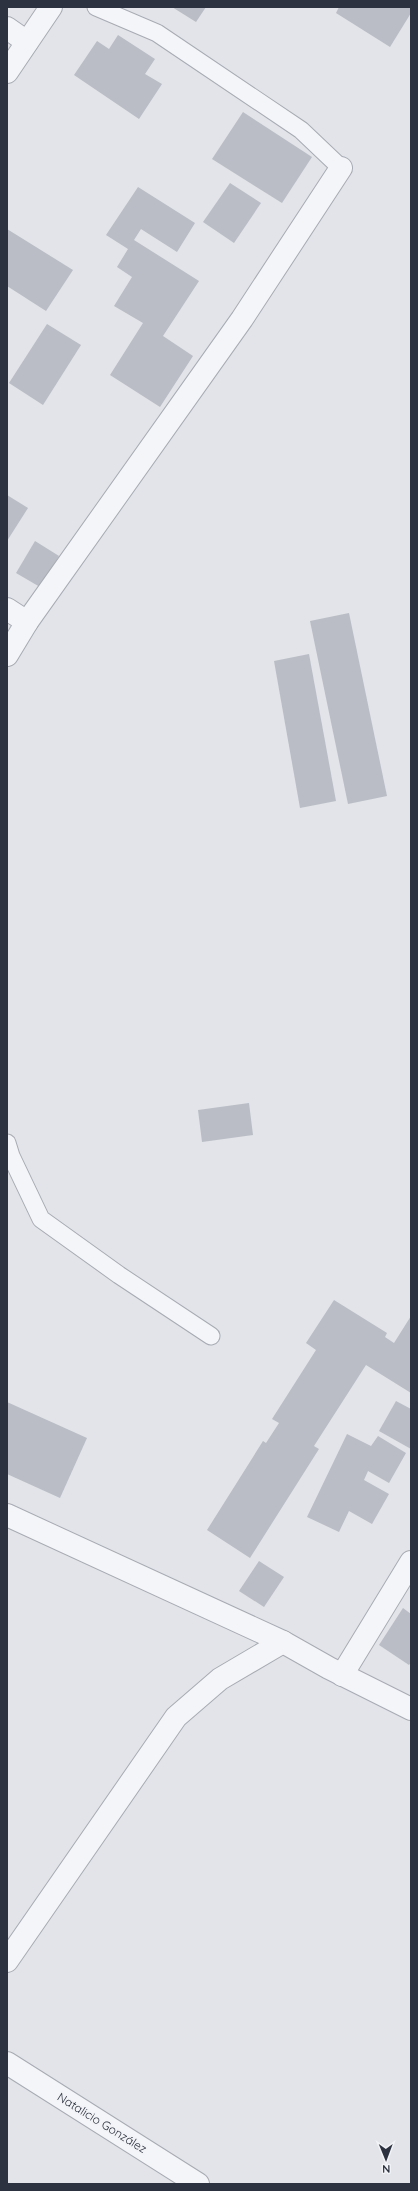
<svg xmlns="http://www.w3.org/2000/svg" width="418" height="2191" font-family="Quicksand,sans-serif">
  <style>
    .building { fill: #babdc5 }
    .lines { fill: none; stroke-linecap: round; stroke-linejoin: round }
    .service-casing { stroke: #a8abb3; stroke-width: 19 }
    .minor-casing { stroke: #a8abb3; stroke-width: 24 }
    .service { stroke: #f4f5f8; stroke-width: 17 }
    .minor { stroke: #f4f5f8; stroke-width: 22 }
    .labels { text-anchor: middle; stroke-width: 3.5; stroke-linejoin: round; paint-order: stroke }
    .street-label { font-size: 12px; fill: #2c323f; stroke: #f2f3f7 }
  </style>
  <rect width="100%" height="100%" fill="#e2e4e9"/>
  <!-- building -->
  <g class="building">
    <polygon points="172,7 206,7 196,22"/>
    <polygon points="339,7 411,7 411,13 390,47 336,13"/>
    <polygon points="118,35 155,59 145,74 162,84 139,119 74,75 97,41 109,49"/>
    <polygon points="243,112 312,157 282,203 212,159"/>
    <polygon points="230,183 261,203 234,243 203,222"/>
    <polygon points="138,187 195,223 177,252 141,229 134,240 199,281 163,336 193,356 160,407 110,375 143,323 114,306 132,277 117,267 128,249 106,235"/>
    <polygon points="7,229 73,270 46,311 7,286"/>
    <polygon points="47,324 81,345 43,405 9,383"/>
    <polygon points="7,495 28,508 7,541"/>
    <polygon points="35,541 59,556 40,587 16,573"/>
    <polygon points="349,613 387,796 348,804 310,621"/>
    <polygon points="309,654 336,801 300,808 274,661"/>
    <polygon points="249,1103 253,1135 202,1142 198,1110"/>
    <polygon points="334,1300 387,1333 385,1337 394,1343 411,1316 411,1393 366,1365 314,1446 319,1449 250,1558 207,1530 263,1441 266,1443 279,1423 272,1419 316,1350 306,1343"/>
    <polygon points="396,1401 411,1409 411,1449 379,1431"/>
    <polygon points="7,1402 87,1438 60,1498 7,1474"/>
    <polygon points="347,1434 371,1446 378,1436 406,1453 389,1483 368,1471 364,1480 389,1494 372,1524 349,1511 339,1532 307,1517"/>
    <polygon points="259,1561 284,1577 264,1607 239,1591"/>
    <polygon points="403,1608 411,1614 411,1662 409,1665 379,1645"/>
  </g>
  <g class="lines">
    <defs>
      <g id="service">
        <polyline points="96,7 157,33 301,130 341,168"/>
        <polyline points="7,1143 11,1156 41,1219 119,1275 211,1336"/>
      </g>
      <g id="minor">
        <polyline points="7,28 27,42"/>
        <polyline points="7,72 51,7"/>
        <polyline points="7,609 27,622"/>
        <polyline points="7,655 27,622 242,319 341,168"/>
        <polyline points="7,1515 283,1642 329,1668 411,1709"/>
        <polyline points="342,1675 411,1562"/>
        <polyline points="7,1961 176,1717 220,1679 283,1642"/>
        <polyline points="7,2063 198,2184"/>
      </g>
    </defs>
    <!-- service casing -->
    <use href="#service" class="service-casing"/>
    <!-- minor casing -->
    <use href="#minor" class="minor-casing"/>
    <!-- service -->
    <use href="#service" class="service"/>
    <!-- minor -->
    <use href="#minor" class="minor"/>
  </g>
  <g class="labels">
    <!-- street labels -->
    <g class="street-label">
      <text transform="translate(102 2123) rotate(32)" y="4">Natalicio González</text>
    </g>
  </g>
  <!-- border -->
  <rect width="418" height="2191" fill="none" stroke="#2c323f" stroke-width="16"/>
  <!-- north arrow -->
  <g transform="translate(386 2159) rotate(179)" stroke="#f2f3f7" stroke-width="3" paint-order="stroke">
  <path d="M0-3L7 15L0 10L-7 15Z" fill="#2c323f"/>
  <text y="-6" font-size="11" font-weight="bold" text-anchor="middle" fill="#2c323f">N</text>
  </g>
</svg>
